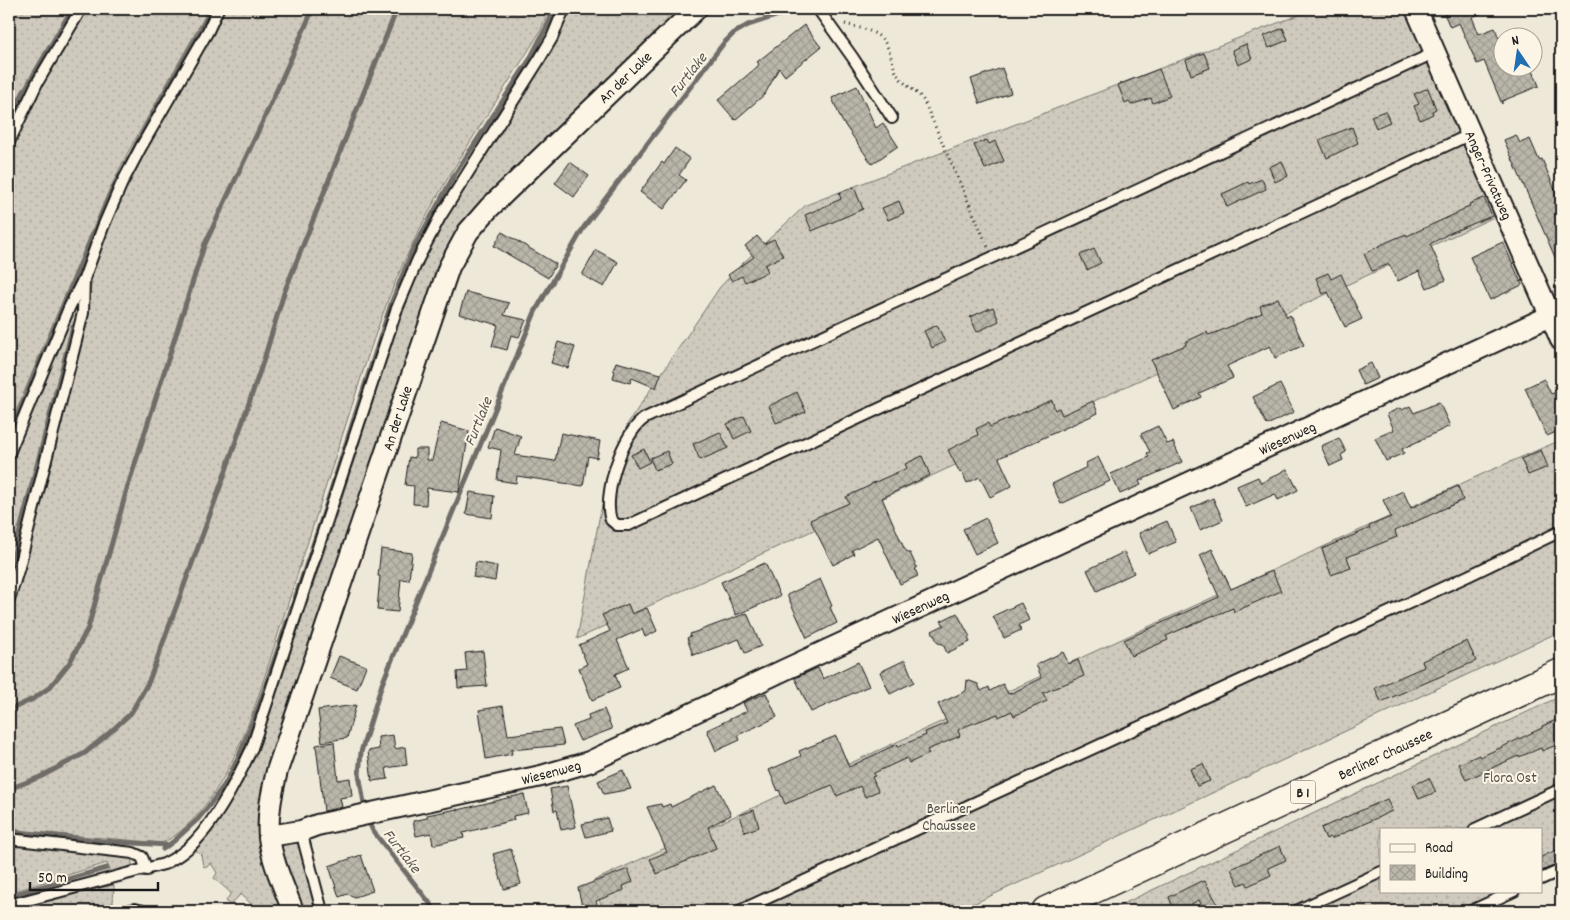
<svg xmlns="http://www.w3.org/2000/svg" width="1570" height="920" font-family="Dekko,sans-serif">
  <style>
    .grass { fill: url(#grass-dots); stroke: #76736c }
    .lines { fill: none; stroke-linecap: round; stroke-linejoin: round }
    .stream { stroke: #6f6c67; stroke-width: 5 }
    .building { fill: url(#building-cross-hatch); stroke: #1c1c1c }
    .lane-casing { stroke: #1c1c1c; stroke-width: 14 }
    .street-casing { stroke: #1c1c1c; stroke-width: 24 }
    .primary-casing { stroke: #1c1c1c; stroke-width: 31 }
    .path { stroke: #1c1c1c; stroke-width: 3; stroke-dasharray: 1 4; stroke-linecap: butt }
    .lane { stroke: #fcf5e5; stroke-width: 10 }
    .street { stroke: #fcf5e5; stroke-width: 20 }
    .primary { stroke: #fcf5e5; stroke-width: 28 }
    .labels { text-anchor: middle; stroke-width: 4; stroke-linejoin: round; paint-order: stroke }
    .shield { fill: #fcf5e5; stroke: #5f5d58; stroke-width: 1 }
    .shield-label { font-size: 14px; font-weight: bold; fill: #1c1c1c }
    .street-label { font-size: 15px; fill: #1c1c1c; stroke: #fcf5e5 }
    .park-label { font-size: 15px; fill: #52504c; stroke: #fcf5e5 }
    .water-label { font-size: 16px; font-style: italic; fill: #5b5854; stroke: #fcf5e5 }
  </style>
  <defs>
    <pattern id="grass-dots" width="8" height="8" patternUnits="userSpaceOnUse" patternTransform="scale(1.25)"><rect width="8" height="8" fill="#cfcabd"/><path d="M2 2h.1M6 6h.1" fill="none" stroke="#b1ada2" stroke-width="1.8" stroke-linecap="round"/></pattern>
    <pattern id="building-cross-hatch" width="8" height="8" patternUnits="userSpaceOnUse" patternTransform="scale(1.25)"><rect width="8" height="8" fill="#bab6aa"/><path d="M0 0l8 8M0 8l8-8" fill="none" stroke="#9f9c92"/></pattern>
  </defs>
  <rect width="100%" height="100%" fill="#eee8d9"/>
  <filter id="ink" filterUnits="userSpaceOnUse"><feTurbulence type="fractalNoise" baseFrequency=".02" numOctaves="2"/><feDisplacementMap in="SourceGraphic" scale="10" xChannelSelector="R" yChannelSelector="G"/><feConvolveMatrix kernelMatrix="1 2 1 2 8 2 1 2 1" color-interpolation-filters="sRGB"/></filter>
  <g filter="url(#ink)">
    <!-- grass -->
    <g class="grass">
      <polygon points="9,9 70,9 9,114"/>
      <polygon points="87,9 208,9 205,16 127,154 107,195 9,428 9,157 24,117 39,89"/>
      <path d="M224,9H549L541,30C492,111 434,189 397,278C377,325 362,375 346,424C324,492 302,560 280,628C265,675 251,726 228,769C215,795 189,831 162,843L9,830V611L26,563L88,319L92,275L109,227L130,178L217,25Z"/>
      <path d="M569,9H688L478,209L268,778L285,911H258L241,894L230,905L226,901L231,893L214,878L217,873L211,863L207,867L203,866L201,855L196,850C223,816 244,780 261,740L329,538L393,339L418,273L442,223L545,60L560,30Z"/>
      <polygon points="1314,9 1416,9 1505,212 577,639 599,519 610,470 628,423 720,287 743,263 806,205"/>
      <polygon points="77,308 77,315 75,326 72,327 9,566 9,466 74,310"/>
      <polygon points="1561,440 1561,631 958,911 603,911 593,881 1489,471"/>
      <polygon points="1561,696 1561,866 1541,875 1541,829 1381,829 1381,891 1507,891 1464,911 1108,911"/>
      <polygon points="289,841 295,842 300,846 318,911 301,911 280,854 283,845"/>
      <polygon points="9,843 131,857 133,870 110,874 107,863 9,893"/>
      <polygon points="113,885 114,886 113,903 102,911 9,911 11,909"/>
    </g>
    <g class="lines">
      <!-- stream -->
      <g class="stream">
        <polyline points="9,124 23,93 72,9"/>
        <polyline points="9,436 109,196 151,117 200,31 211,9"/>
        <polyline points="9,573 73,327"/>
        <polyline points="9,710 33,699 50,687 70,662 88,628 127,489 204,246 263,121 313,9"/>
        <polyline points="9,789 40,777 85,753 108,734 131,713 149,681 223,479 265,356 284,293 397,9"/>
        <polyline points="365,809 359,774 361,752 382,684 535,312 584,227 723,44 734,33 748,25 797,9"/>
        <polyline points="368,820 373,831 436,911"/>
        <polyline points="9,831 102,841 167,845"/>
        <polyline points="163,849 174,841 198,819 208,807 225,784 239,756 259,705 321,521 391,304 413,249 455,174 530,59 548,24 554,9"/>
        <polyline points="9,896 107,868"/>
      </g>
    </g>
    <!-- building -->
    <g class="building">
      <polygon points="1442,9 1492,9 1472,17 1479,34 1495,28 1502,46 1502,68 1532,68 1539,86 1502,101 1502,104 1484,61 1477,64 1459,23 1450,27"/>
      <polygon points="804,25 821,47 785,76 779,68 765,94 735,120 718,100 757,67 759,64 757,62"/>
      <polygon points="1283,28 1288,40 1269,48 1264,36"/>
      <polygon points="1246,44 1252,59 1238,65 1232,50"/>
      <polygon points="1204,53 1210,68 1191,75 1186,60"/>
      <polygon points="1002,68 1011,93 980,104 971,79"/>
      <polygon points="1159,69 1170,96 1153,103 1151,98 1131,105 1129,101 1125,103 1118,85"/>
      <polygon points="857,86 876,128 883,123 898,146 872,164 842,121 832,98"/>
      <polygon points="1428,88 1436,109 1432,111 1433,114 1420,120 1414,106 1419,104 1414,94"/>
      <polygon points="1385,111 1390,122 1376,128 1371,116"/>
      <polygon points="1352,127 1358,143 1327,158 1319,140"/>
      <polygon points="1516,135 1520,143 1530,139 1539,160 1542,159 1561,204 1561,271 1504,140"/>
      <polygon points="987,140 989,144 995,141 1004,161 985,169 974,145"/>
      <polygon points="675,148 690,159 679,175 686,180 664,209 640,192 662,162 664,164"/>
      <polygon points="1282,161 1288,176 1275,182 1269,167"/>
      <polygon points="570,162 589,176 574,197 555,183"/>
      <polygon points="1262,179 1266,189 1227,207 1222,194 1248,182 1249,184"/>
      <polygon points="854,187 863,209 812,231 805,215 841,199 839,193"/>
      <polygon points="1484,198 1492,216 1450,233 1430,244 1446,280 1427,288 1419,271 1398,281 1389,264 1372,271 1364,254 1387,242 1406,234 1407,236 1464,210 1464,208 1470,206 1469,204"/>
      <polygon points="899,201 904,213 888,220 882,208"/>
      <polygon points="502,232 556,264 548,278 494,246"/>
      <polygon points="757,236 764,244 774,239 783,256 765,265 768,272 745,282 742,276 732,281 728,275 754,257 745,246"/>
      <polygon points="1503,242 1522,285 1490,300 1470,257"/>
      <polygon points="1094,249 1101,263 1087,270 1080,255"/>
      <polygon points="596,250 618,262 604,287 582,275"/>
      <polygon points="1328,273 1331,279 1341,274 1362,319 1345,327 1328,292 1323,294 1316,278"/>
      <polygon points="466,292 509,303 504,315 526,320 519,337 511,335 507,350 492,346 498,325 459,314"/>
      <polygon points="1278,298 1287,317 1290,315 1304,345 1275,358 1270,346 1227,366 1233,378 1199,393 1201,397 1174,410 1151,360 1186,345 1185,342 1207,332 1208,335 1215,333 1262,313 1260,306"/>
      <polygon points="993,307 999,321 977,332 970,317"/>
      <polygon points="937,325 945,342 932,348 924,331"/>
      <polygon points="558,342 575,347 568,368 551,363"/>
      <polygon points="616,362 661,374 656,388 632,378 630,383 613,378 615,371 613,370"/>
      <polygon points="1371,363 1378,378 1363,385 1356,370"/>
      <polygon points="1544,379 1551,394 1561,390 1561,430 1547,436 1525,388"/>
      <polygon points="1280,384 1294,412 1267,425 1253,397"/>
      <polygon points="797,392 806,412 776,423 769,406"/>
      <polygon points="1052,400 1055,410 1059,408 1062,415 1093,401 1098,413 999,458 1012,486 990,497 980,477 967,483 962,472 960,473 948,450 978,435 976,429 988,423 990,427"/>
      <polygon points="1439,402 1450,426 1402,449 1404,453 1386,461 1375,438 1394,430 1387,414 1400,408 1402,410 1410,406 1414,413"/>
      <polygon points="744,416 751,431 734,439 727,424"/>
      <polygon points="441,423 469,431 459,492 427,488 426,505 413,504 414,486 405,485 409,457 415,458 415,449 427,449 427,460 432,460"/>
      <polygon points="1158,426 1167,444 1173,442 1182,462 1139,481 1141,485 1120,494 1111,474 1149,457 1147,453 1150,452 1141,434"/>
      <polygon points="495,427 521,436 515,455 555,461 561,433 600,441 597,458 588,456 583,486 517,476 516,483 497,480 501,450 488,447"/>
      <polygon points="720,432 728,448 700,460 693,444"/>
      <polygon points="1339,438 1346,452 1341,455 1343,460 1330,466 1321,446"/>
      <polygon points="644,449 650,462 638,468 631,455"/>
      <polygon points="1541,450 1548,467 1528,475 1521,459"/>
      <polygon points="667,451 672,464 655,470 650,458"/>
      <polygon points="922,456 930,475 882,498 904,548 908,553 910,553 917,568 915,569 918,576 900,584 878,537 852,550 854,554 833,565 810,520 849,503 846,497 871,485 871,484 907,468 905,464"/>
      <polygon points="1098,457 1110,481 1061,504 1052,484 1087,467 1086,463"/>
      <polygon points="1287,469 1298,490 1278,500 1275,494 1246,507 1237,486 1258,477 1261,483"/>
      <polygon points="1458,486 1463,500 1395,531 1397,537 1347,557 1351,568 1331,575 1322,549 1370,528 1369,526 1391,517 1383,500 1403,491 1411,508"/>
      <polygon points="470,492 494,496 492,518 466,514"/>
      <polygon points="1213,498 1223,520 1200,530 1191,508"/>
      <polygon points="986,518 998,543 975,554 963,529"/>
      <polygon points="1167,521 1176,542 1148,554 1139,533"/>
      <polygon points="381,549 412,553 409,580 401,579 398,612 377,610 380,576 378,576"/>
      <polygon points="1212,549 1231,589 1272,571 1281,591 1234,612 1233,608 1214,616 1214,615 1166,636 1168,640 1131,656 1124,640 1219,597 1200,555"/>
      <polygon points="1124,552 1134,573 1097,591 1087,570"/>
      <polygon points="476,562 497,566 495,581 473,577"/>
      <polygon points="765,563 780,596 736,615 721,582"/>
      <polygon points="820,579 832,606 830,607 837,623 807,638 787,595"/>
      <polygon points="1021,603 1029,620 1019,625 1021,630 1004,638 993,616"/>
      <polygon points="628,604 632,614 647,608 657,631 645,637 642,629 617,640 629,668 615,674 620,688 592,700 579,668 587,664 579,645 610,631 602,615"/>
      <polygon points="747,613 761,646 745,653 739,639 698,654 698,653 693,655 687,638 691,636 690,634"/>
      <polygon points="957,613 970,637 968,638 970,642 947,653 943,644 938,643 932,631 944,625 941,621"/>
      <polygon points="1467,641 1476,661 1381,702 1375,688 1424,667 1422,661"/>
      <polygon points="483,651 487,686 458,688 457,672 467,671 465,653"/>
      <polygon points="1063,652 1069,664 1078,660 1084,676 1043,693 1047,701 1014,716 1012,711 999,717 998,714 966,726 958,730 960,736 927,750 929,754 909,763 907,758 874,773 875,776 872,777 878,791 865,797 860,786 837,796 832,785 785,804 779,790 778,791 769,770 801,756 799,751 836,736 849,767 897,744 898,747 926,735 925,732 947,723 938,704 966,691 967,680 978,684 981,691 989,687 990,691 1003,684 1008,694 1010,693 1010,694 1042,678 1036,665"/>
      <polygon points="339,656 366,666 357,689 330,678"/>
      <polygon points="905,660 914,682 890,694 880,672"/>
      <polygon points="858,662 869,686 811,712 795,678 818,668 823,679"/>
      <polygon points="766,693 777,717 738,735 740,740 716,751 707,730 747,711 743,703"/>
      <polygon points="356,705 347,738 322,742 318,710"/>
      <polygon points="503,706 508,735 560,729 564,745 511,750 512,754 486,759 479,710"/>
      <polygon points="604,709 612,729 580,741 573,726 589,720 588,715"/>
      <polygon points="1556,720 1561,734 1561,743 1542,751 1541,748 1519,757 1518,756 1466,780 1459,764 1479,755 1480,757 1502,747 1542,728 1542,726"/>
      <polygon points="393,735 395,749 405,747 407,765 386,768 388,779 372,781 368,751 379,749 378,737"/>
      <polygon points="334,742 338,780 350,778 352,796 340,798 342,807 324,811 316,745"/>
      <polygon points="1203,764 1210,781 1197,786 1190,769"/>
      <polygon points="623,770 631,789 604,794 598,781"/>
      <polygon points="1429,778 1436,792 1419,799 1413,785"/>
      <polygon points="716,785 731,815 708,827 716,848 657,874 650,859 667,852 647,807 661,804 662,807 670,804 671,807"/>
      <polygon points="567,786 576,827 561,830 557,810 554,811 550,789"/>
      <polygon points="524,794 528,813 513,816 514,820 463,833 464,838 433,845 431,833 416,836 413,821 427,818 427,815 457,809 458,810"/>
      <polygon points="1387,799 1392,811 1331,839 1330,837 1326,839 1321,828"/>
      <polygon points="754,810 759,827 745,832 740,815"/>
      <polygon points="607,818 611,831 586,837 582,824"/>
      <polygon points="1280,846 1286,860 1268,868 1271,875 1248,886 1246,882 1239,885 1231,869"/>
      <polygon points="1561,848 1561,863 1541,871 1541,857"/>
      <polygon points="511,849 521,884 504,889 493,854"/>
      <polygon points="361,855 373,891 355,897 348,894 339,897 329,866"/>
      <polygon points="628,869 633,882 623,886 624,890 596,901 599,911 583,911 578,888"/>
      <polygon points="1201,881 1202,882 1205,881 1217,903 1204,910 1199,900 1178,911 1174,911 1169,897"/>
    </g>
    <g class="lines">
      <defs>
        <g id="lane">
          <polyline points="818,9 853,58 892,118"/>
          <path d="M1436,52L645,418C623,432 602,495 611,520L617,525H629L1471,134"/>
          <polyline points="9,142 37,83 81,9"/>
          <polyline points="9,453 69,308 82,282"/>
          <polyline points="9,600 19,567 83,313 84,279 103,227 121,185 141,147 208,31 218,9"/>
          <polyline points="1475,829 1561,789"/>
          <polyline points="301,831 322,911"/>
          <polyline points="9,839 133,853 142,857 147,870"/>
          <polyline points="1541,879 1561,870"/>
          <path d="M9,905L164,864C172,860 180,855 187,849C214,826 237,780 252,748L396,311L418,259L440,217L539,60L552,38L564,9"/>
          <polyline points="127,911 135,909 143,911"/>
          <polyline points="739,911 1470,575 1561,531"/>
          <polyline points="1296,911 1381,872"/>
          <polyline points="1471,911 1514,891"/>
        </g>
        <g id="street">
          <polyline points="1416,9 1561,340"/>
          <polyline points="269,836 301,831 317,825 541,776 589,762 784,670 1550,316"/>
          <path d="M293,911C284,887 272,862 269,837C267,815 272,792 277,771L449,267L468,232L489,208L696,9"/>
        </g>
        <polyline id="primary" points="1046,911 1561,673"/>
      </defs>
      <!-- lane casing -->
      <use href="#lane" class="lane-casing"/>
      <!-- street casing -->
      <use href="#street" class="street-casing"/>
      <!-- primary casing -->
      <use href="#primary" class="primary-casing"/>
      <!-- path -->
      <g class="path">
        <path d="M845,24C864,29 882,31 889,51C893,60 893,69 899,77C906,86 917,91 924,101L988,247"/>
        <polyline points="1011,911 1025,905"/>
      </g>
      <!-- lane -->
      <use href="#lane" class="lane"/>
      <!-- street -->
      <use href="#street" class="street"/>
      <!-- primary -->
      <use href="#primary" class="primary"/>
    </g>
  </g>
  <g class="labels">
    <!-- shield labels -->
    <rect class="shield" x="1290.5" y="780.5" width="25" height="23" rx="4"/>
    <g class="shield-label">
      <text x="1303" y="797">B 1</text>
    </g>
    <!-- street labels -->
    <g class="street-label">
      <text transform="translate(625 77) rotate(-44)" y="5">An der Lake</text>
      <text transform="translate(1489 175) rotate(66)" y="5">Anger-Privatweg</text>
      <text transform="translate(397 418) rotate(-72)" y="5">An der Lake</text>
      <text transform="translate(1287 438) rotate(-25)" y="5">Wiesenweg</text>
      <text transform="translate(920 607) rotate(-25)" y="5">Wiesenweg</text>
      <text transform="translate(1385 754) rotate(-25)" y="5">Berliner Chaussee</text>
      <text transform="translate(551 772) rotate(-15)" y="5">Wiesenweg</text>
    </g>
    <!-- park labels -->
    <g class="park-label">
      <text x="1510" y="782">Flora Ost</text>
      <text x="949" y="813">Berliner<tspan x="949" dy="17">Chaussee</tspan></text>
    </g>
    <!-- water labels -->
    <g class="water-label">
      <text transform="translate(687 74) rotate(-52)" y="6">Furtlake</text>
      <text transform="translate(477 421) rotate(-68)" y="6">Furtlake</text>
      <text transform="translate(403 850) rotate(52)" y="6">Furtlake</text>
    </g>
  </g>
  <!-- margin -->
  <rect width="1570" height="920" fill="none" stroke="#fcf5e5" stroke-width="30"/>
  <rect x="15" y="15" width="1540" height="890" fill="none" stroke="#1c1c1c" stroke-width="2" filter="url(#ink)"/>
  <!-- legend -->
  <rect x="1380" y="828" width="162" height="65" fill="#fcf5e5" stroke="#a29e95"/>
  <rect x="1390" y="844" width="25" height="8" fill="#fcf5e5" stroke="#a29e95"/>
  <text x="1425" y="852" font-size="15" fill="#1c1c1c">Road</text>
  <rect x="1390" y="865" width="25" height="15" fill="url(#building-cross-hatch)" stroke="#a29e95"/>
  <text x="1425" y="878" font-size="15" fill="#1c1c1c">Building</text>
  <!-- north arrow -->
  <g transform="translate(1518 52) rotate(347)"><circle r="24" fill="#fcf5e5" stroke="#a29e95"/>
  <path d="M0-4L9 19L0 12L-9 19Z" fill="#1f6fb2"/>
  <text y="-8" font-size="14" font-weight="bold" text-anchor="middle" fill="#1c1c1c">N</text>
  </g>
  <!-- scale -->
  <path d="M30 882v8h128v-8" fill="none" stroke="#1c1c1c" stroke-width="2.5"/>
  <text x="38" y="882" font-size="15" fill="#1c1c1c" stroke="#fcf5e5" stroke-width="4" paint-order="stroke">50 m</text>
</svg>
